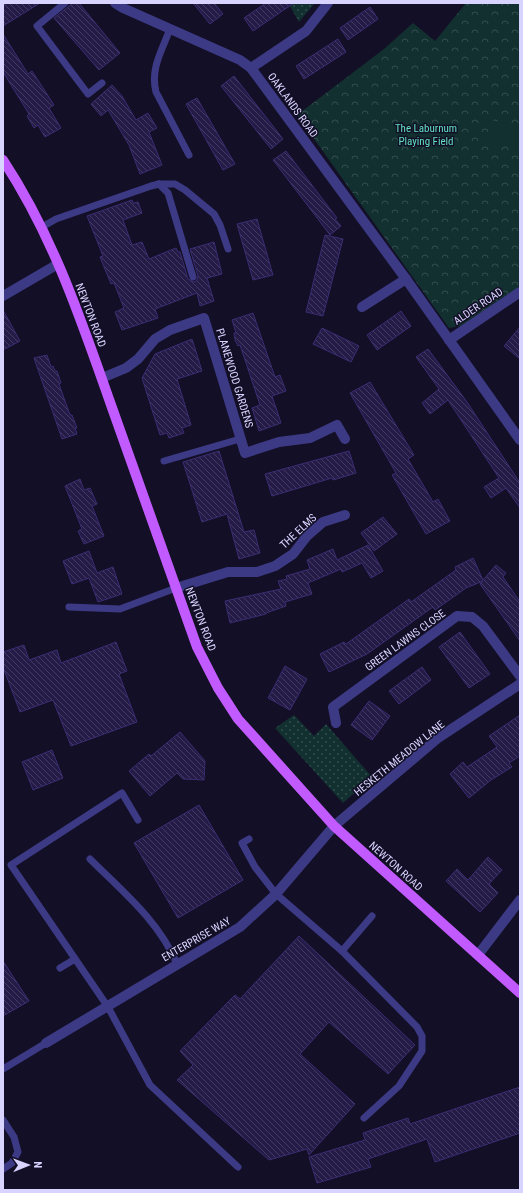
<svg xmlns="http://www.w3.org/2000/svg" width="523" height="1193" font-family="'Roboto Condensed',sans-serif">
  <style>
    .grass { fill: url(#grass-dots) }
    .park { fill: url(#park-crowns) }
    .pitch { fill: #12302f }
    .building { fill: url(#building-back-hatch); stroke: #3b2d73 }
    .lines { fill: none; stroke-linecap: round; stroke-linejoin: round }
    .service { stroke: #3d3a85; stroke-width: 7 }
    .minor { stroke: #3d3a85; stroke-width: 10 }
    .primary { stroke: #c25bff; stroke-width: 10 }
    .labels { text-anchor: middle; stroke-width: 3; stroke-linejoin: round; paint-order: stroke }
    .street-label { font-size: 11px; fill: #d9d4ff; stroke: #130f26 }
    .park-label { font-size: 11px; fill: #5fe0c0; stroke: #130f26 }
  </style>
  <defs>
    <pattern id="grass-dots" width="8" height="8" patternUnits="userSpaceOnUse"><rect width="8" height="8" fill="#12302f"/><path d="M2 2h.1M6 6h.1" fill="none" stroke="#344d4e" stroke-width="1.8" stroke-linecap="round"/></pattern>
    <pattern id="park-crowns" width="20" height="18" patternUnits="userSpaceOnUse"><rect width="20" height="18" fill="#12302f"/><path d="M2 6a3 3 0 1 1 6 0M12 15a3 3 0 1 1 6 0" fill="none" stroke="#344d4e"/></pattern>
    <pattern id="building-back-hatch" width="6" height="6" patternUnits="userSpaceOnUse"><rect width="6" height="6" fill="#241b47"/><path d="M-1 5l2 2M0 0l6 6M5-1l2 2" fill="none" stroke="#433b63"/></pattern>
  </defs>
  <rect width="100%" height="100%" fill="#130f26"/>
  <!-- grass -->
  <g class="grass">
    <polygon points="288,3 315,3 299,22"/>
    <polygon points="294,715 314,736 326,724 372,777 343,803 275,728"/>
  </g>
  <!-- park -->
  <polygon class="park" points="466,3 520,3 520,286 461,326 449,328 297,115 384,49 413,23 435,41"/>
  <!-- pitch -->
  <polygon class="pitch" points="491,120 520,127 520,148 487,141"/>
  <!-- building -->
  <g class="building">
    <polygon points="3,3 40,3 3,26"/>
    <polygon points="73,3 79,3 120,53 99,70 54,18"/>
    <polygon points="193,3 214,3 223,14 210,24"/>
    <polygon points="266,3 294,3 253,31 244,18"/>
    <polygon points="370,7 378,19 348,40 340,28"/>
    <polygon points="3,34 28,74 32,71 54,105 49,108 61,128 45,137 38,125 34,128 27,116 29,114 3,72"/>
    <polygon points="338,39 346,52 304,79 296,66"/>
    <polygon points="234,76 283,139 271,149 221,86"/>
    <polygon points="112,85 122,96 136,120 148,113 157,128 149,132 162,165 140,174 129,145 108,110 101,116 91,104"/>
    <polygon points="197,98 235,164 223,170 186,104"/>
    <polygon points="286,151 337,218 335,219 341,226 330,235 273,160"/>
    <polygon points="132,200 133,203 138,202 142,213 123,220 132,245 142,242 149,259 176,248 178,252 180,252 188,279 194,282 197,280 198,276 190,249 214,242 222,274 207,278 214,301 200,306 197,293 155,309 158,318 122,330 115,312 124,308 114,283 111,284 100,257 103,256 87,216"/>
    <polygon points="257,219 273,275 253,280 237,224"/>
    <polygon points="325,235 343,239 323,316 306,312"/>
    <polygon points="3,310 20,341 3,350"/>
    <polygon points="401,311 411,326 377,350 367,335"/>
    <polygon points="253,313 275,377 280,375 286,391 272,396 281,423 259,431 252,408 260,405 240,345 238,346 235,340 234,333 236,333 232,320"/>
    <polygon points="520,327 520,359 504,346"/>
    <polygon points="322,328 359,346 351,362 313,344"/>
    <polygon points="192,339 202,371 177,379 191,425 182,428 184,433 169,438 167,433 160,435 142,378 155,354"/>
    <polygon points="428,349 467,402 520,483 520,508 506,488 491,498 484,487 499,478 448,400 430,414 422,403 439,389 416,357"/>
    <polygon points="47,355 51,367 53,366 55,371 57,371 61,383 59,384 70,415 72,415 77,428 75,428 77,434 62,439 34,358"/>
    <polygon points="370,382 414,455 408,459 433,502 438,499 450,521 426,534 392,475 396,473 350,393"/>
    <polygon points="219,451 244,532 254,530 260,553 239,559 227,514 202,522 183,462"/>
    <polygon points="349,451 356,473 333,480 332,478 272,496 265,474"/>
    <polygon points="80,479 84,490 90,488 97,504 92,506 104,536 84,544 78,531 82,529 65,486"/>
    <polygon points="383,517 397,534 374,551 361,533"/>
    <polygon points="368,545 383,571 371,578 362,563 342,572 341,569 308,583 312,594 285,602 286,606 266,613 266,614 230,623 225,601 281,589 278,581 287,579 286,576 310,569 307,560 333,549 337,560"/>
    <polygon points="89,551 97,573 113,567 122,594 98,602 89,578 72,584 63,561"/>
    <polygon points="473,558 483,580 496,565 506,573 503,577 520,602 520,641 480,584 483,581 466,588 435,610 433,607 367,654 329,672 320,654 344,642 346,644 409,599 411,602 456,570 455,567"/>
    <polygon points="460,632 490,674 469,688 439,647"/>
    <polygon points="116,642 127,671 119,674 137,722 71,746 53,700 20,712 3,667 3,652 24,645 29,660 57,650 61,663"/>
    <polygon points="285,666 307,679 290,710 268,698"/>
    <polygon points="422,667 431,680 399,704 389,691"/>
    <polygon points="369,701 390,716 372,740 351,725"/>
    <polygon points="520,715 520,756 509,763 512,767 491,780 469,798 450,774 463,762 467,767 497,747 489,736"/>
    <polygon points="180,732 205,761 204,780 183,779 177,773 150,796 129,771 149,754 151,756"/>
    <polygon points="52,750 63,778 33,790 22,762"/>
    <polygon points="199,805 243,880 178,918 134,843"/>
    <polygon points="488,857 502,870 489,884 498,893 480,912 446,881 457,869 468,880"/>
    <polygon points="299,936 415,1045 388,1074 329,1022 300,1054 355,1104 309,1155 307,1149 269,1160 177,1080 193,1065 180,1051 235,995 240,999"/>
    <polygon points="3,961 29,1001 3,1016"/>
    <polygon points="520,1087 520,1133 435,1162 427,1139 368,1159 371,1167 317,1183 309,1157 365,1140 363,1133 408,1118 410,1124"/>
  </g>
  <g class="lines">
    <!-- service -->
    <g class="service">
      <polyline points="65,3 37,26 88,94 102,83"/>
      <path d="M170,29C162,50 150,69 156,92L189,155"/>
      <polyline points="159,184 168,193 193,277"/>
      <polyline points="42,227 56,219 151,186 159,184 175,184 185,190 214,214 220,225 228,249"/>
      <polyline points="164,461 240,439"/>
      <polyline points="69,607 120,609 176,588"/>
      <polyline points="138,820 122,793 11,865 108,1007 150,1085 238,1167"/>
      <polyline points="249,839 242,843 255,867 276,894 342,951 417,1027 422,1036 422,1051 399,1086 364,1118"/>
      <path d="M90,859C122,891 159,921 177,964"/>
      <polyline points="342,951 372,916"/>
      <polyline points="60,968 75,959"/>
      <polyline points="3,1069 46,1043"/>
      <polyline points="3,1120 14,1137 18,1152 12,1163 3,1169"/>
    </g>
    <!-- minor -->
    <g class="minor">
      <polyline points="115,3 123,8 240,60 251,68 406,279 520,440"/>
      <polyline points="251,68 306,31 328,3"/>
      <polyline points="3,296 58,264"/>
      <polyline points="362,307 406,279"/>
      <polyline points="449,340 520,292"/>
      <polyline points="102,378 126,368 138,359 155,339 170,330 204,318 245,453 279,442 310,438 337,425 345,439"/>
      <polyline points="176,588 228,572 257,572 275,566 293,554 307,536 323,522 345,515"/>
      <polyline points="336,723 333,707 457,616 472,617 483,626 520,676"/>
      <polyline points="478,955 520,900"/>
      <polyline points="46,1043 240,927 276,894 334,826 438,738 520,684"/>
    </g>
    <!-- primary -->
    <path class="primary" d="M3,160C53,236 80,317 110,402C139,484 168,566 197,647L218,688L238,719L334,826L520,993"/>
  </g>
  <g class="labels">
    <!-- street labels -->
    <g class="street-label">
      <text transform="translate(293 105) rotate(54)" y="4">OAKLANDS ROAD</text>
      <text transform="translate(478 306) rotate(-34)" y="4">ALDER ROAD</text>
      <text transform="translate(91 315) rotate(69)" y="4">NEWTON ROAD</text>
      <text transform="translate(235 378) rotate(73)" y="4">PLANEWOOD GARDENS</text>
      <text transform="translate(298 531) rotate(-43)" y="4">THE ELMS</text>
      <text transform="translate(201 619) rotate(69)" y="4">NEWTON ROAD</text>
      <text transform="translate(405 640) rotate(-36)" y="4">GREEN LAWNS CLOSE</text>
      <text transform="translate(399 758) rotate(-39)" y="4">HESKETH MEADOW LANE</text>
      <text transform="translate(396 866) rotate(42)" y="4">NEWTON ROAD</text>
      <text transform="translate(196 939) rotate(-30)" y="4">ENTERPRISE WAY</text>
    </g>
    <!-- park labels -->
    <g class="park-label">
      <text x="426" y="132">The Laburnum<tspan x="426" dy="13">Playing Field</tspan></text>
    </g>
  </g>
  <!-- border -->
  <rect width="523" height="1193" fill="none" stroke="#d9d4ff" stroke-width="8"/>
  <!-- north arrow -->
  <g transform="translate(28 1165) rotate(89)" stroke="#130f26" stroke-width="3" paint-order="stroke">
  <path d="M0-3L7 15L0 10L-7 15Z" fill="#d9d4ff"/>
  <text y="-6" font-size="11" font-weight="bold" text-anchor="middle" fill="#d9d4ff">N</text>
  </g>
</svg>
